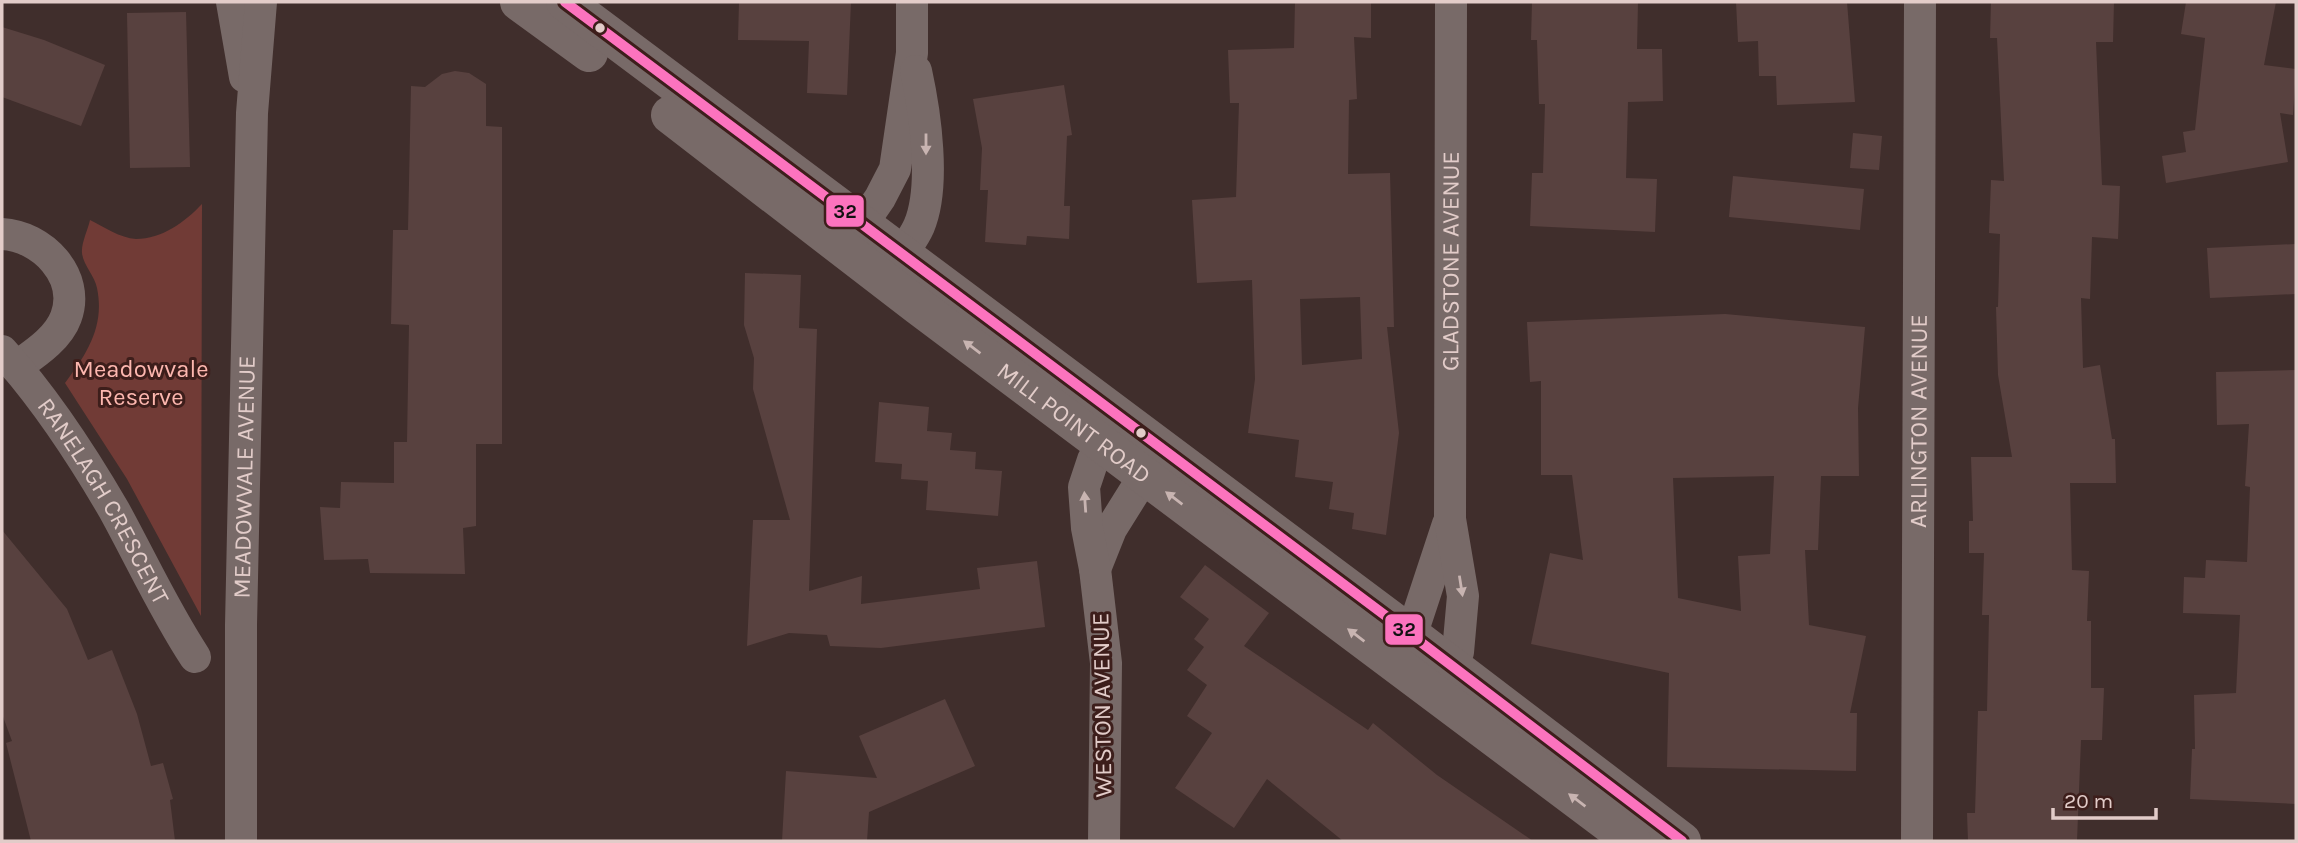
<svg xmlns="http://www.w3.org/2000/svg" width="2298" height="843" font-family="Karla,sans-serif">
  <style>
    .green { fill: #713b36 }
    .building { fill: #58413f; fill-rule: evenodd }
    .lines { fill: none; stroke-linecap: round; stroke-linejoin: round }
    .minor { stroke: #786a68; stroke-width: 32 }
    .secondary { stroke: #786a68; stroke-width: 38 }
    .bus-1-casing { stroke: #3d1e1b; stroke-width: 16 }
    .bus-1 { stroke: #fc73be; stroke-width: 10 }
    .oneway { fill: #c8b4b1 }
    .bus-dot { fill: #e2ccc9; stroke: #3d1e1b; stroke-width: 2.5 }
    .labels { text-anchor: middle; stroke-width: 6; stroke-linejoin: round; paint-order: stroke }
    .street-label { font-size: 24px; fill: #e2ccc9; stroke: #3d1e1b }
    .park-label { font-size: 24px; fill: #fdb7af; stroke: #3d1e1b }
    .line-badge { stroke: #3d1e1b; stroke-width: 2.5 }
    .pale-badge-label { font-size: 19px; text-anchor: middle; font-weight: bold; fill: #111 }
  </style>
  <rect width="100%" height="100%" fill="#402e2c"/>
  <!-- green -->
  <path class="green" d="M202,204L201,616L127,479L65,383C87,354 105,326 97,288C95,276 83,265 82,253C81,244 88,229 90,220C104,227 120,238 136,239C162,239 185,222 202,204Z"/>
  <!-- building -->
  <g class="building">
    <polygon points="739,2 851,2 847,95 807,93 809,41 738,40"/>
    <path d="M1295,2H1371V38L1354,37L1357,99L1349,100L1348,174L1390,173L1394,327H1387L1399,433L1386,535L1352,529L1354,513L1329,509L1333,482L1295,477L1299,440L1248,433L1255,379L1252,280L1197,283L1192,200L1236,197L1239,103H1230L1228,50L1294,48ZM1360,297L1362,359L1302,365L1300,299Z"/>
    <polygon points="1532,2 1638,2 1637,49 1662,49 1663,101 1628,102 1626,178 1657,179 1655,232 1530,226 1532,173 1543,173 1545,104 1539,104 1537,40 1531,40"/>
    <polygon points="1736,2 1847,2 1855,102 1777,105 1776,76 1759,76 1758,41 1738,42"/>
    <polygon points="1991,2 2114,2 2113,42 2096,42 2102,185 2120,186 2118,239 2092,237 2090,299 2081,298 2083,368 2100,365 2112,439 2115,439 2116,483 2070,483 2072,570 2089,571 2087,621 2091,621 2091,688 2104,688 2102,740 2081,740 2077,841 1968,841 1967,813 1975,813 1978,711 1987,711 1989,615 1982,615 1984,553 1969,553 1969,521 1973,521 1971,457 2012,457 1998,375 1996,307 1998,307 2000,234 1989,233 1991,180 2004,181 1997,38 1990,38"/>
    <polygon points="2186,2 2276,2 2264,65 2296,69 2293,115 2280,113 2288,162 2166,183 2162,156 2186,152 2183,132 2195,130 2205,38 2181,34"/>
    <polygon points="186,12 190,167 130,168 127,13"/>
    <polygon points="2,27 44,40 105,65 81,126 2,97"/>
    <polygon points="455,71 469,73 486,84 486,126 502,127 502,444 476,444 476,526 463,528 465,574 370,573 368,559 324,560 320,507 340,508 341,482 394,483 394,442 407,442 409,325 391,324 393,230 408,230 411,86 425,87 442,74"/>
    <polygon points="1064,85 1072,135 1067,136 1064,206 1070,206 1069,239 1027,236 1026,245 985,242 988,190 980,190 982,148 973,99"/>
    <polygon points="1853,133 1882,136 1879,170 1850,168"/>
    <polygon points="1733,176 1864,189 1860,230 1729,217"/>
    <polygon points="2296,244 2296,294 2210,298 2207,248"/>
    <polygon points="745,273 801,275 799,328 817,329 809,591 862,576 861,604 980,589 977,568 1037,561 1045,627 881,648 830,646 827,635 789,633 747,646 753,520 790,520 753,389 754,358 744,325"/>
    <path d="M1725,314L1865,327L1858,408L1859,476H1821L1818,550H1805L1809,625L1866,636L1850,713H1857L1856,771L1667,767L1669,673L1531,644L1550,553L1583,560L1572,475H1541V381L1530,382L1527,322ZM1774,476L1770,554L1738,556L1741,611L1678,598L1673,478Z"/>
    <polygon points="2296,370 2296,804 2190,799 2192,749 2195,749 2194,695 2236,693 2240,615 2183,613 2184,577 2205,578 2206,560 2247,562 2250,487 2245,486 2249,424 2217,425 2216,372"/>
    <polygon points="879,402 929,407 927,431 952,433 950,450 976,452 975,469 1002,471 998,516 926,510 928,481 901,479 902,464 875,462"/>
    <polygon points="2,530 67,609 88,660 112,650 137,714 151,766 163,763 173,799 170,800 175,841 31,841 6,743 12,741 2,714"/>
    <polygon points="1205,565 1269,613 1244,646 1368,730 1373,723 1437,775 1533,841 1343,841 1267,779 1234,828 1175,788 1212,733 1187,716 1207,685 1187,670 1204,647 1194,639 1209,619 1180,597"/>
    <polygon points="945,699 975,766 869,812 867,841 782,841 786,771 877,778 859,736"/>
  </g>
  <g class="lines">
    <!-- minor -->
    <g class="minor">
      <polyline points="232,2 245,77"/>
      <path d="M2,234C42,236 81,276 66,317C58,339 34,354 16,367"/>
      <polyline points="849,243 880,198 895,169 912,53 912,2"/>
      <path d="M889,271C899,257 912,242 919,226C936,186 925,112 916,71"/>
      <path id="s1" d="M2,351C45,398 82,455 114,510C141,559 164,610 195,657"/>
      <polyline points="1095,569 1111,529 1156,457"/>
      <polyline points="1399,655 1415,624 1448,524"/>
      <path id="s2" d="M1442,685L1458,652L1463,596L1450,519L1451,2"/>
      <path id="s3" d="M241,841V625L252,113L261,2"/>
      <polyline points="1104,841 1106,663 1095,569 1087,528 1084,487 1093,460 1113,424"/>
      <path id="s4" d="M1917,841L1920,2"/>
    </g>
    <!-- secondary -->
    <g class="secondary">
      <polyline points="519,2 589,53"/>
      <polyline points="565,2 1410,634 1682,841"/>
      <path id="s5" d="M670,115L918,306L1632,841"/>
    </g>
    <defs>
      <polyline id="bus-1" points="565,2 1410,634 1682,841"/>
    </defs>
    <!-- bus-1 casing -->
    <use href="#bus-1" class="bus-1-casing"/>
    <!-- bus-1 -->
    <use href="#bus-1" class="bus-1"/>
  </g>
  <!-- one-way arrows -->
  <defs><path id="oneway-solid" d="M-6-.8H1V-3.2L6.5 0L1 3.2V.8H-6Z" transform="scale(1.75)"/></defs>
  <g class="oneway">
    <use href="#oneway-solid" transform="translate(926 144) rotate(90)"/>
    <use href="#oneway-solid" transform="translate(972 347) rotate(-143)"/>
    <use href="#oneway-solid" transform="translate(1174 498) rotate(-143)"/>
    <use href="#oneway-solid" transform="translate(1085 502) rotate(-94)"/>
    <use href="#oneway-solid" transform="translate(1461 586) rotate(81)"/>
    <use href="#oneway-solid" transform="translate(1356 635) rotate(-143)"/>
    <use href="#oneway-solid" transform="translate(1577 800) rotate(-143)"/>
  </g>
  <!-- markers -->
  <g class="bus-dot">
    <circle cx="600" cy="28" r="6"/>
    <circle cx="1141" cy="433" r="6"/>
  </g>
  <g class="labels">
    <!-- street labels -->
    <g class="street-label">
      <text dy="8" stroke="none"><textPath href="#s2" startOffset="429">GLADSTONE AVENUE</textPath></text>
      <text dy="8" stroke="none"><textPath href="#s4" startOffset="420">ARLINGTON AVENUE</textPath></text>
      <text dy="8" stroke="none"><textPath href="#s5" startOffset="508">MILL POINT ROAD</textPath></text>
      <text dy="8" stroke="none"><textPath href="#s3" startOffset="364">MEADOWVALE AVENUE</textPath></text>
      <text dy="8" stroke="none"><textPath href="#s1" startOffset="182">RANELAGH CRESCENT</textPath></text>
      <text transform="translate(1102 705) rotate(-91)" y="8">WESTON AVENUE</text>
    </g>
    <!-- park labels -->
    <g class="park-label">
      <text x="141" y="377">Meadowvale<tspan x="141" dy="28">Reserve</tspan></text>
    </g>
  </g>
  <g class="line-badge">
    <rect x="825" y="194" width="40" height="34" rx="7" fill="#fc73be"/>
    <rect x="1384" y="613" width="40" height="33" rx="7" fill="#fc73be"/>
  </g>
  <g class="pale-badge-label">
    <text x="845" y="218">32</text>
    <text x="1404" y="636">32</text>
  </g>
  <!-- border -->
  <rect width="2298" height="843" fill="none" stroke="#e2ccc9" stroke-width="7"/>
  <!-- scale -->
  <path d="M2053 808v10h103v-10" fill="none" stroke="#e2ccc9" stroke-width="3.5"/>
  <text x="2064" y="808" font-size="21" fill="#e2ccc9" stroke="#3d1e1b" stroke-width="5" paint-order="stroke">20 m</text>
</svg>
